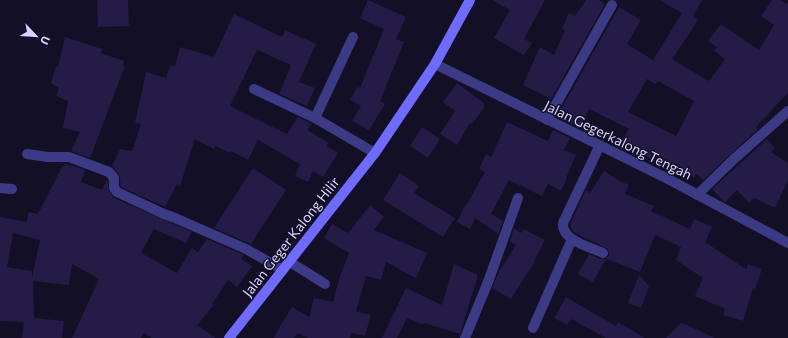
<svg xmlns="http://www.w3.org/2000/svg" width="788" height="338" font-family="Commissioner,sans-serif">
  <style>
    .building { fill: #241b47; fill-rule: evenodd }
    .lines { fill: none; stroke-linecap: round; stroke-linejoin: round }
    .street { stroke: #3d3a85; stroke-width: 10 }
    .secondary { stroke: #6f6bff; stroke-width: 10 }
    .labels { text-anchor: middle; stroke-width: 3; stroke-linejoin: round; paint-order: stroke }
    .street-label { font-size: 14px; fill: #d9d4ff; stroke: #130f26 }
  </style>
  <rect width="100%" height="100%" fill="#130f26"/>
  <!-- building -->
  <g class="building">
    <polygon points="97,0 128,0 129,26 98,27"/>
    <polygon points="368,0 406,17 396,39 404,42 380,101 385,104 369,130 352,121 361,106 350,100 357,87 360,88 384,29 360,18"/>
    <polygon points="492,0 545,0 524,39 532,43 524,55 494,38 510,10"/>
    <polygon points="586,0 599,0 605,4 551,99 523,85 540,47 554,55 565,30 562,29 569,13 575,16"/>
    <path d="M659,0H702L693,16L698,20L672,59L709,81L725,59L714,51L717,47L708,41L721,24L759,50L774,25L761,16L772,0H780L787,4L788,2V93L756,127L758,129L703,180L697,174L694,178L676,164L674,166L658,155L654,161L621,141L629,129L589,109L581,127L576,125L575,126L557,116L619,7L641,20L627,44L653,60L682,13ZM647,79L655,84L658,81L694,101L676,136L628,112Z"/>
    <polygon points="234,14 282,37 285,30 316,44 299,82 315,88 307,106 279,94 291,65 257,50 230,106 287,134 298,117 312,124 307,130 329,143 326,146 338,153 323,177 313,171 308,182 295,176 300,164 258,140 248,160 231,151 230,153 215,146 214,149 195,139 180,186 177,184 165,207 121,187 119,174 112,166 120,149 132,151 141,124 135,123 146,72 166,78 170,65 175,66 180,47 214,57"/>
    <polygon points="65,37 102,49 101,53 124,61 123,66 125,66 90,158 71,151 80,132 63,128 68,101 56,96 59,88 51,83 56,66 58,67"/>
    <polygon points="457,83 484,103 484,108 472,124 470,123 457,145 440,134 455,111 443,102"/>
    <polygon points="507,122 548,141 553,130 570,138 564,150 576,155 566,178 567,178 561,191 548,184 542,196 509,180 491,214 503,221 498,234 475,218 470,229 457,222 463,209 468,202 485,172 479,169 486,154 491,157"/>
    <polygon points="422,127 440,139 428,158 410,146"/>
    <polygon points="767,139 775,148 771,152 788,163 788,180 775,208 754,198 749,203 737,190 725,202 724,202 712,189"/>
    <path d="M65,164L85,170L81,182L102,190L107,179L109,191L114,198L192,232L186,243L154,229L141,253L177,273L192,248L198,252L207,239L244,255L241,259L252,266L237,287L228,280L212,304L214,305L197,325L216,338H152L144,333L141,338H72L99,279L72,264L69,285L33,281L34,318L64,321L62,338H22L24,322L0,321V217L26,222L29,212L38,214L62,167H64ZM13,233L40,240L32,278V271L7,267Z"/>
    <polygon points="253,168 286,190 251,244 214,228"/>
    <polygon points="604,171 618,180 629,185 625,194 654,206 651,211 690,229 694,219 712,227 705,242 746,269 748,264 762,269 755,289 753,288 743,321 723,315 725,309 695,296 703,278 676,260 681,247 655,235 640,272 606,259 609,255 608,249 581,236 572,230 570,224 586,190 590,193"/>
    <polygon points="400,173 419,186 414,193 455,218 443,237 383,200"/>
    <polygon points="370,205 384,217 374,230 427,253 416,278 386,262 381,280 366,276 356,311 371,315 365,336 352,333 350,338 308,338 298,333 294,338 274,338 279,328 292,307 309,317 314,298 333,302 339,279 349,253 324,238 332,224 348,233"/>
    <polygon points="514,228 521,233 523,229 545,240 534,261 535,261 511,299 492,288 500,269 501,269 516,245 510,241"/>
    <polygon points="589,254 601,259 606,259 593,282 578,274"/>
    <polygon points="454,264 478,275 460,334 424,323 423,325 407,318 397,338 382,338 406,288 442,305"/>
    <polygon points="639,275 649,286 641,308 628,303"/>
    <polygon points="566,297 616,326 618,322 645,338 606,338 571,319 567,325 554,318"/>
    <polygon points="681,323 687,325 715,338 666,338"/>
  </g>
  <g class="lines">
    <!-- street -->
    <g class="street">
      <polyline points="435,64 668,179 788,243"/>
      <polyline points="254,89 315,118 375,153"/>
      <polyline points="315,118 353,37"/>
      <polyline points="547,120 612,5"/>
      <path d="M600,145L563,223C561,240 590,247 603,253"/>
      <polyline points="27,154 48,157 69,157 109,172 114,178 114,188 117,192 164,214 175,218 246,249 283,270"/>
      <polyline points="0,188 12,189"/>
      <polyline points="697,195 734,159 788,111"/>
      <polyline points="290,262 325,284"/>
      <polyline points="533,328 572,239"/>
      <polyline points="465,338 488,282 518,198"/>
    </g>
    <!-- secondary -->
    <polyline class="secondary" points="229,338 375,153 435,64 470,0"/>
  </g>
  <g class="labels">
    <!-- street labels -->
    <g class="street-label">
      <text transform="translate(618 140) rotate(26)" y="5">Jalan Gegerkalong Tengah</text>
      <text transform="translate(291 237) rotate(-52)" y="5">Jalan Geger Kalong Hilir</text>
    </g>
  </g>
  <!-- north arrow -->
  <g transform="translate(36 36) rotate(115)" stroke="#130f26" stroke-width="3" paint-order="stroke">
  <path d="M0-3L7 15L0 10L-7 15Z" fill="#d9d4ff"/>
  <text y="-6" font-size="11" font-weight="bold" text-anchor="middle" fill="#d9d4ff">U</text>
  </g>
</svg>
